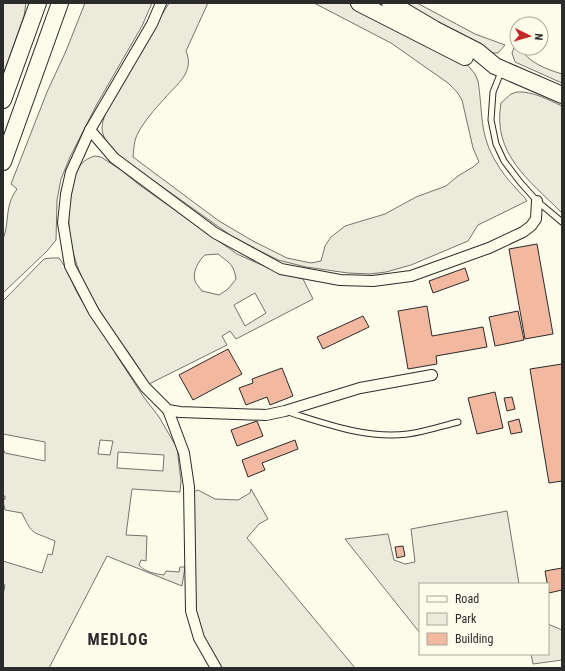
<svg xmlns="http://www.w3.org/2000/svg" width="565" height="671" font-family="'Roboto Condensed',sans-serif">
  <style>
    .green { fill: #ecebdb; stroke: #74746e; fill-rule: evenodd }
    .building { fill: #f2b8a0; stroke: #2b2b2b }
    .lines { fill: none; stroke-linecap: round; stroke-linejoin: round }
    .lane-casing { stroke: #2b2b2b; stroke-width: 7 }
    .street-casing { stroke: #2b2b2b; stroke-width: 12 }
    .primary-casing { stroke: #2b2b2b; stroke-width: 18 }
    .lane { stroke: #fdfbea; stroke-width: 5 }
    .street { stroke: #fdfbea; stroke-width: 10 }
    .primary { stroke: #fdfbea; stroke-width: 16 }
    .labels { text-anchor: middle; stroke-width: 3; stroke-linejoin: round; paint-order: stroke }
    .district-label { font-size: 16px; font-weight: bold; letter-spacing: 1px; fill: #2b2b2b; stroke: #fdfbea }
  </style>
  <rect width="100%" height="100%" fill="#fdfbea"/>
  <!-- green -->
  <g class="green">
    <polygon points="3,3 26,3 24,16 3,75"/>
    <path d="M85,3H152L142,26L97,104L70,157L61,179L57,200L56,240L47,251L3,293V239C10,221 4,207 17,189L11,184L47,92L66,51Z"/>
    <path d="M169,3H208L186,51C195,72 177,84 165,98C155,109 145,120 138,133C134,140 134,148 133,157L219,221L253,241L287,258L311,263L321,261L325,246L331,237L345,226L385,214L416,197L446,186L458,176L473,167L479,162L473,148L462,100L457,92L448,83L391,43L314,3H348L466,63L475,74L478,81C483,112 479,134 496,162C501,171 508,180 515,187C519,193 524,195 527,201L478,225L468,241L411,265L386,272L370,274L348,273L306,267L278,260L262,252L233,237L116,154C100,134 98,130 109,105Z"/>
    <polygon points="397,3 417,3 475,34 505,45 498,53 492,53"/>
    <path d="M515,45L517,46V48H520C529,63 546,69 562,74V83L515,62L512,53Z"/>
    <path d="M517,92C533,91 548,100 562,106V211L561,212C529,180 492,154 501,103L511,94Z"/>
    <path d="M95,156L101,157L121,170L138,184L237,254L275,271L303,279L313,299L236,339L230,331L222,336L227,345L149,384C110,319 57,274 71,190C73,175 79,160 95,156ZM218,254C229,263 234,264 236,279L228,289L219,295L202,291C200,288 196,284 195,281C192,272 199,260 205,255ZM255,293L266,313L245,326L234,305Z"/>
    <path d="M51,258H59C68,269 72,284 79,296C90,315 103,333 116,350L115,353L143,396L159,417L177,448L181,481L180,492L132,489L126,535L147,536L146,561L141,560L139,565C145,572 156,574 164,575L166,571L179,572L180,567H185L182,586L107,556L49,668H3V595L5,585L3,584V561L42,573L48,554L52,555L55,541C33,531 33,537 22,513L5,510L3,501L5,499V496H3V449L5,453L45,461V442L3,434V301L44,259ZM100,440L113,441L110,455L98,454ZM118,452L164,455L163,471L117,468Z"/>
    <polygon points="251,489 268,519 259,524 247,538 355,668 221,668 202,636 193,607 193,492 198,490 215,499 238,500 250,493"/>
    <polygon points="507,511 519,584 420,584 420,633 345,539 388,534 394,560 405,564 415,562 411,529"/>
    <polygon points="548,624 562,630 562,660 533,664 531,654 548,654"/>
  </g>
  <!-- building -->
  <g class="building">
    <polygon points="537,244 553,334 525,339 509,249"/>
    <polygon points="465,268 469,280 433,293 429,281"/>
    <polygon points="427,306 432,336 483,327 487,347 436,356 437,364 408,369 398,311"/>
    <polygon points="518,311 524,340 495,346 489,317"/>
    <polygon points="363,316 369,327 323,349 317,337"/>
    <polygon points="228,349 242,374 193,400 179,375"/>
    <polygon points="562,364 562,481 549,483 530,369"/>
    <polygon points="282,368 293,396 270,405 267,397 246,405 239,388 253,383 252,379"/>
    <polygon points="495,392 503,428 477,434 468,398"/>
    <polygon points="512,397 515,409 507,411 504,398"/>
    <polygon points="519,419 522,432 511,434 508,422"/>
    <polygon points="257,421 263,436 237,446 231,430"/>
    <polygon points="295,440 298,449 262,463 265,470 248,477 242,460"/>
    <polygon points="403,546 405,556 397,558 395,547"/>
    <polygon points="562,568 562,590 549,593 545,571"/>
  </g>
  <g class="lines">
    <defs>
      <g id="lane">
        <polyline points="501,72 493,92 491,120 496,144 504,161 520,182 537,201 562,222"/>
        <path d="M288,412C327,424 366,439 408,434C424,432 442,426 458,422"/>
      </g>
      <g id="street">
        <polyline points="161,3 152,24 90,130 71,172 66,194 63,223 70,266 94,312 145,387 168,410 180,412 266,415 285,411 360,388 432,375"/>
        <polyline points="90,130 114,158 215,233 281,269 340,280 373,281 411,276 489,248 523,232 531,226 536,219 537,201"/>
        <polyline points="168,410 184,453 189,487 191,611 199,638 216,668"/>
      </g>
      <g id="primary">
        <polyline points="359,3 465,57"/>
        <polyline points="390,3 434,29 477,51 495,66 562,95"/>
        <polyline points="3,100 38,3"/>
        <polyline points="3,162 60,3"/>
      </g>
    </defs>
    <!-- lane casing -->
    <use href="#lane" class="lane-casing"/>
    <!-- street casing -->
    <use href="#street" class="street-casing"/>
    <!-- primary casing -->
    <use href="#primary" class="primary-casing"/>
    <!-- lane -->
    <use href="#lane" class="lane"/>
    <!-- street -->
    <use href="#street" class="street"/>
    <!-- primary -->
    <use href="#primary" class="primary"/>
  </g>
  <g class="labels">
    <!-- district labels -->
    <g class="district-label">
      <text x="118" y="645">MEDLOG</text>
    </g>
  </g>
  <!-- border -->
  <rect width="565" height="671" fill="none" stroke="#2b2b2b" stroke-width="8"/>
  <!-- legend -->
  <rect x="419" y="583" width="130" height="72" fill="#fdfbea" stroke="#a9a89e"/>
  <rect x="427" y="596" width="20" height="6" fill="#fdfbea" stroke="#a9a89e"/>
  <text x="455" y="603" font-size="12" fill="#2b2b2b">Road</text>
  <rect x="427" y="613" width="20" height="12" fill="#ecebdb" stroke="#a9a89e"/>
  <text x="455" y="623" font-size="12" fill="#2b2b2b">Park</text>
  <rect x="427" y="633" width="20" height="12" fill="#f2b8a0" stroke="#a9a89e"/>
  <text x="455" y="643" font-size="12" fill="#2b2b2b">Building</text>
  <!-- north arrow -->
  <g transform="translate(529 36) rotate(95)"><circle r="19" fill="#fdfbea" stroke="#a9a89e"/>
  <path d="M0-3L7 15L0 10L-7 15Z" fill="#c62828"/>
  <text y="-6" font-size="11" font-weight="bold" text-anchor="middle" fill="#2b2b2b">N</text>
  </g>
</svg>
